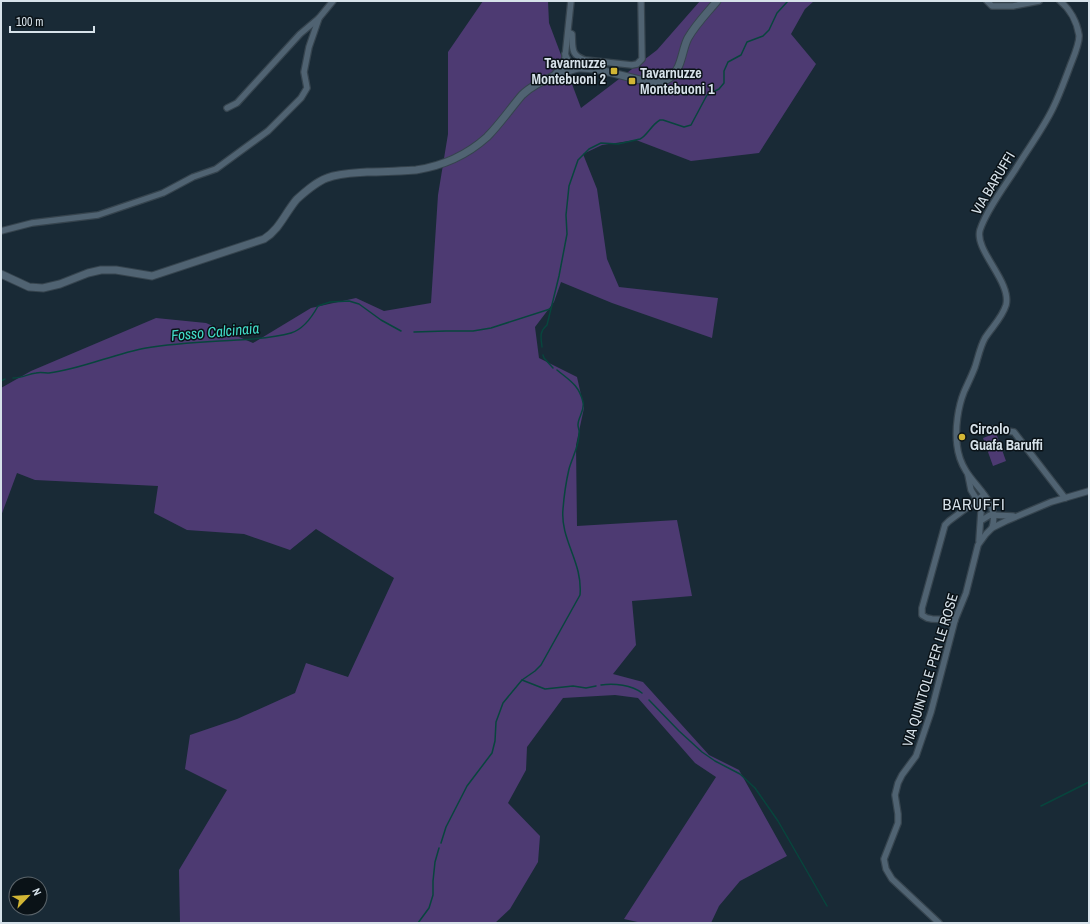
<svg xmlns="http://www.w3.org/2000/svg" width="1090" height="924" font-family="'Archivo Narrow',sans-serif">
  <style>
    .green { fill: #4d3a72 }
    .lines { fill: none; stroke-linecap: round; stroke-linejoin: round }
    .stream { stroke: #08453d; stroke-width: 1.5 }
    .street-casing { stroke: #36444e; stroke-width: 8 }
    .secondary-casing { stroke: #36444e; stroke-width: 9 }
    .street { stroke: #506372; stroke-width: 5.5 }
    .secondary { stroke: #506372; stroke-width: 7 }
    .poi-dot { fill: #d2b635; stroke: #0a1217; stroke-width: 1.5 }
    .labels { text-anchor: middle; stroke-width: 3; stroke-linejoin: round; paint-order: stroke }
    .poi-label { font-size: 14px; font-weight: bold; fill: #d7e2ea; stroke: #0a1217; text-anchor: start }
    .street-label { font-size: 14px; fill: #d7e2ea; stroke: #0a1217 }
    .water-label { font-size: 15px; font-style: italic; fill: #42dbc8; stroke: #0a1217 }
    .quarter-label { font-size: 16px; letter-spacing: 1px; fill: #d7e2ea; stroke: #0a1217 }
  </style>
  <rect width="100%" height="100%" fill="#192a36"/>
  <!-- green -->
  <g class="green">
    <polygon points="483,1 548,1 549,23 581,108 657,50 700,1 814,1 805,9 791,34 816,64 759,153 691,161 636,140 602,145 583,154 597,189 607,259 619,287 718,298 712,338 612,303 561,282 554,302 535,327 539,358 577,377 584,408 576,445 577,526 677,520 692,596 632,601 636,645 613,674 643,682 709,755 739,770 787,856 740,881 719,906 711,923 642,923 624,919 716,777 695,763 638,698 615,695 563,698 527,747 526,770 508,803 540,836 538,862 510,909 495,923 180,923 179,870 227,790 185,769 190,735 237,719 295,693 306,663 348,677 394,578 316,529 290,550 244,534 187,530 154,513 158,486 35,480 17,473 1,516 1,388 31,371 156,318 206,323 253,343 311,308 356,298 384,311 431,303 438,195 448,134 448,52"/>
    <polygon points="996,433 1006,461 993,466 983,438"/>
  </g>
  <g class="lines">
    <!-- stream -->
    <g class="stream">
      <polyline points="414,332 446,331 473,331 491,328 550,309"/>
      <path d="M542,347C541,337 539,332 547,325L559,276L567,234L566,215L569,186L578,160L589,149L601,143L618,144L640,139C647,136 651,125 660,120H663L684,127L691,125L707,95L719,89L724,83V71L728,62L741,55L747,42L763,36L769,30L777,13L788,1"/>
      <polyline points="543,355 544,358 553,368"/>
      <path d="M13,378C22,378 28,374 36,373C40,372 45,373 49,373C82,369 113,354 146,348C176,343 206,342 237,340C255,339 274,338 291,333C304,329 312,317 318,306L330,302L349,301L359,304L381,320L401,331"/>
      <polyline points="1,381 5,379"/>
      <polyline points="522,680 545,689 573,686 586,688 596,686"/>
      <path d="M601,685C614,683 632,685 642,693"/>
      <polyline points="649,700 679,731 702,752 715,761 740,774 755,788 778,821 827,906"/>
      <polyline points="1041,806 1089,782"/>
      <path d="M441,843L446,827L467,786L492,753L495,741L496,722L503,703L522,680L535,671L541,665L580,595C583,562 560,540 563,509C564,496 566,482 569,469C572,458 579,446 579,434C580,431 578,428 578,425C578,417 585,411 583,402C579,385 569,380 557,370"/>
      <polyline points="418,923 429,908 433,895 433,881 435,862 439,848"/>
    </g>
    <defs>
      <g id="street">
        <polyline points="987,1 992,6 1013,6 1039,1"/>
        <path d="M568,32L572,34C573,47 570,55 585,60L632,65L637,64L642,59L641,1"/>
        <polyline points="565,54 569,62 569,71"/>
        <polyline points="554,75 561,67 565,58 571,1"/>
        <polyline points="227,108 237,103 300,34 319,18"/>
        <polyline points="1,231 32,223 98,215 163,193 193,177 216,169 268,131 301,98 307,88 304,72 309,47 319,18 333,1"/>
        <polyline points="993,429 1014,432 1065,498"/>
        <polyline points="968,475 971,490 979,503 981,512 979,541"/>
        <polyline points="982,520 990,515 1013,516"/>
        <path d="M992,528C1000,504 977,489 966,471C961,463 958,454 957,445C955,428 958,407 964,392C968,383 972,375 975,367C978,358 980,347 985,338C992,327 1002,318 1006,305C1012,282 974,250 980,230C986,211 1004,187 1015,170C1027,150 1043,129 1053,108C1059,96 1064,82 1069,69C1072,60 1080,44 1079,35C1077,22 1070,9 1060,1"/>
        <polyline points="955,620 932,619 927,618 922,615 922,608 945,525 949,521 984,495"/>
        <polyline points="939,923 892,879 886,869 884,859 898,823 898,814 895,795 898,783 902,775 916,756 931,712 955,620 966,593 978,545 986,534 992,528 1006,521 1051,502 1089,491"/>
      </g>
      <path id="secondary" d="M1,274L29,287L43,288L60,284L88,273L101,270H116L152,276L264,239C280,229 285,213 297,199C306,191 316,182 327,178C339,173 354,173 367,172C383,172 400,171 416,170C442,166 467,155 487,137C500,124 510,109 522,95C532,85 546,79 559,74C565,72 572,69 579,68C601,67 629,79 651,82C658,82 665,82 671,77C682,68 682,49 688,38C696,24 707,13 717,1"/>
    </defs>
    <!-- street casing -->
    <use href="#street" class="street-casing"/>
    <!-- secondary casing -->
    <use href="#secondary" class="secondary-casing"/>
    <!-- street -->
    <use href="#street" class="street"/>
    <!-- secondary -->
    <use href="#secondary" class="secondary"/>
  </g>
  <!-- markers -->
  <g class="poi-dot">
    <rect x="610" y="67" width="8" height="8" rx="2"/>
    <rect x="628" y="77" width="8" height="8" rx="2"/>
    <circle cx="962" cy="437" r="4"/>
  </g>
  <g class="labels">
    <!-- poi labels -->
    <g class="poi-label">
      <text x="606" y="68" text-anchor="end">Tavarnuzze<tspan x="606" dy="16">Montebuoni 2</tspan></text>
      <text x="640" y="78">Tavarnuzze<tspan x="640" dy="16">Montebuoni 1</tspan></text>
      <text x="970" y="434">Circolo<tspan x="970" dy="16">Guafa Baruffi</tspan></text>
    </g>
    <!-- street labels -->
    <g class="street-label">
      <text transform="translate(993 183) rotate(-59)" y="5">VIA BARUFFI</text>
      <text transform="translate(930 670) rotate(-73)" y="5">VIA QUINTOLE PER LE ROSE</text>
    </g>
    <!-- water labels -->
    <g class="water-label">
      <text transform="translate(215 332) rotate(-5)" y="5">Fosso Calcinaia</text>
    </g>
    <!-- quarter labels -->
    <g class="quarter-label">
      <text x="974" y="510">BARUFFI</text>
    </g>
  </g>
  <!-- border -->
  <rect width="1090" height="924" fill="none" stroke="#d7e2ea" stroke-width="4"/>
  <!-- north arrow -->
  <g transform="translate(28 896) rotate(65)"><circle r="19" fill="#0a1217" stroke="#5c656b"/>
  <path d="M0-3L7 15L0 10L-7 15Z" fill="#d2b635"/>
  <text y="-6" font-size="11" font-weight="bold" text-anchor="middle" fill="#d7e2ea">N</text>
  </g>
  <!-- scale -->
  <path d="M10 26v6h84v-6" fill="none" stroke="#d7e2ea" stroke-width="2"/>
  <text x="16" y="26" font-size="12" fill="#d7e2ea" stroke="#0a1217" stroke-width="3" paint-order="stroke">100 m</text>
</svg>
